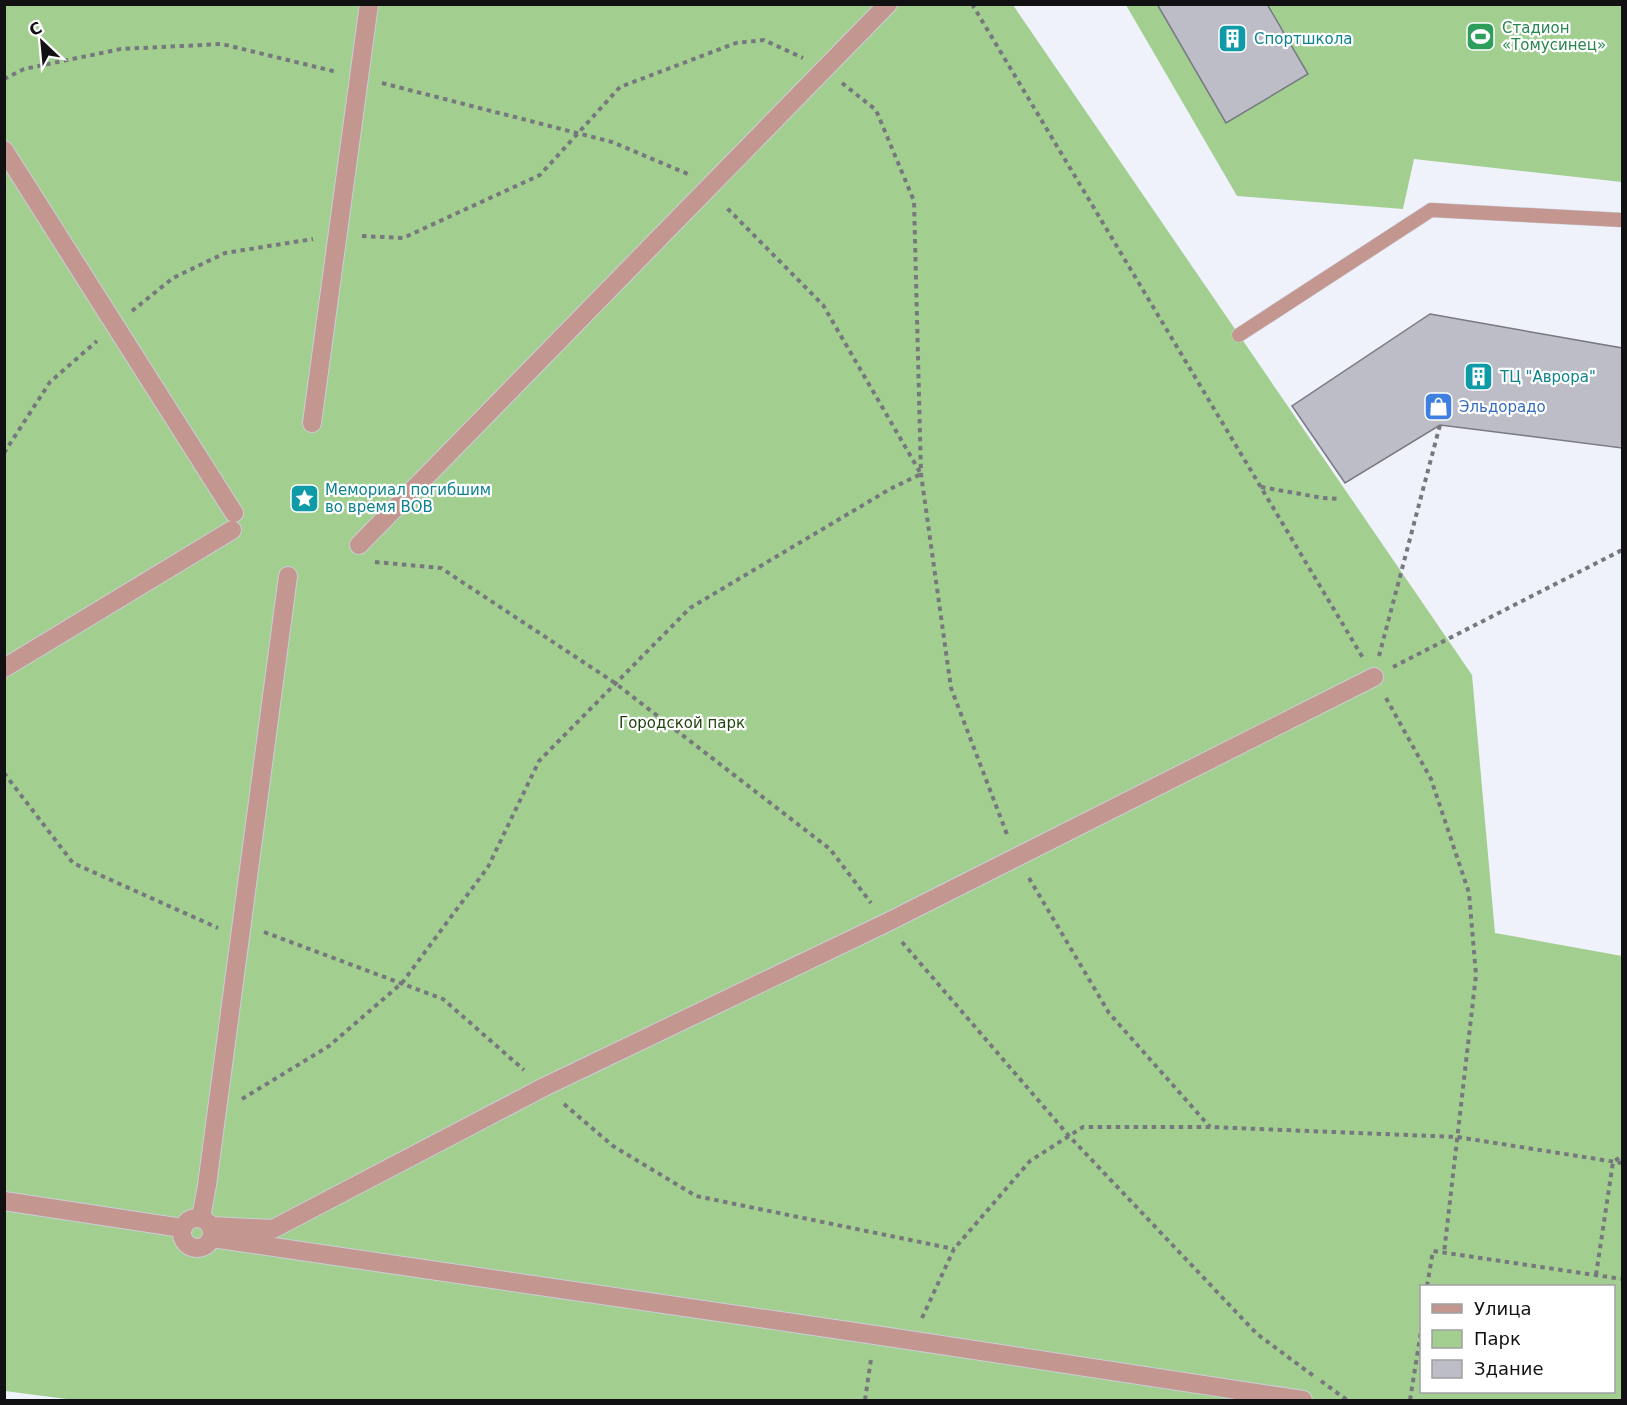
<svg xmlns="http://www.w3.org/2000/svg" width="1627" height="1405" font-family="'DejaVu Sans',sans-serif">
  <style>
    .green { fill: #a2cf90; fill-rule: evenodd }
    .building { fill: #bcbdc7; stroke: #787982; stroke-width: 1.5 }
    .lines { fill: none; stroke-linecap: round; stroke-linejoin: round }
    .lane-casing { stroke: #cbcdd6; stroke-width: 15 }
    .street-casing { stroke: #cbcdd6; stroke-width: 20 }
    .path { stroke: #77787e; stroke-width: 4; stroke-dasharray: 4.5 4.5; stroke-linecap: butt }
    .lane { stroke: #c39790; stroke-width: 14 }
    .street { stroke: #c39790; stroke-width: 18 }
    .labels { text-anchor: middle; stroke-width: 4.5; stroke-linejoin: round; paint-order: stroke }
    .leisure-label { font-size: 15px; fill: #27864d; stroke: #fff; text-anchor: start }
    .culture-label { font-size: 15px; fill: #0d838f; stroke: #fff; text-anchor: start }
    .shop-label { font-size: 15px; fill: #366cbe; stroke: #fff; text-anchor: start }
    .park-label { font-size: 15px; fill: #20440e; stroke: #fff }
  </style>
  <rect width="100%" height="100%" fill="#eff1fb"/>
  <!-- green -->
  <g class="green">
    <path d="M5,5H1013L1472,675L1495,933L1622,956V1400H74L5,1391ZM1422,1286H1614V1392H1422Z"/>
    <polygon points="1126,5 1622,5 1622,182 1414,159 1403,209 1237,196"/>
  </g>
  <!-- building -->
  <g class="building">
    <polygon points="1157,4 1267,4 1308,74 1226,123"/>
    <polygon points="1430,314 1622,348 1622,448 1440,425 1345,483 1292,406"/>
  </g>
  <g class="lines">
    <defs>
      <polyline id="lane" points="1239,335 1431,210 1622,220"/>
      <g id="street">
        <polyline points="4,150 234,513"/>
        <polyline points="312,423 369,4"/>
        <polyline points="359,545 888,4"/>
        <polyline points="4,668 232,530"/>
        <polyline points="4,1201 182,1228"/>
        <polyline points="201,1218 207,1185 288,576"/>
        <circle cx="197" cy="1233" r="15"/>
        <polyline points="211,1226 273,1229 544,1087 886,923 1374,677"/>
        <polyline points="212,1238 875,1335 1303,1400"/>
      </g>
    </defs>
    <!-- lane casing -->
    <use href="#lane" class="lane-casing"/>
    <!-- street casing -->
    <use href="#street" class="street-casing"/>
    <!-- path -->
    <g class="path">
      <polyline points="972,4 1363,658"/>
      <polyline points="4,79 24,69 121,49 222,44 337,72"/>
      <polyline points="382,83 612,142 688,174"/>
      <polyline points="842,83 876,110 914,201 921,474 951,688 1008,837"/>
      <polyline points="362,236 403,238 540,175 620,87 736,43 764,40 803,58"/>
      <polyline points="132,311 173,278 225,253 313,239"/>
      <polyline points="4,453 50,382 97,341"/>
      <polyline points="1261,487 1323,498 1341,499"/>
      <polyline points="375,562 441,568 615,683 830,849 871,903"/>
      <polyline points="1379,656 1440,425"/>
      <polyline points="1393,667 1622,550"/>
      <polyline points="1386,698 1431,779 1469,893 1476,975 1444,1253"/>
      <polyline points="4,773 73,863 218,928"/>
      <polyline points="1029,878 1109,1013 1210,1127"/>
      <polyline points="264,932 443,999 524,1070"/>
      <polyline points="902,942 1069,1136 1257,1334 1315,1377"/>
      <polyline points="242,1099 329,1046 402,983 488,867 539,761 690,608 890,489 921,474 823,305 725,206"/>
      <polyline points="564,1104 613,1146 696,1196 954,1249"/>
      <polyline points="1596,1275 1613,1162 1622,1156"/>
      <polyline points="1427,1286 1433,1251 1622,1279"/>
      <polyline points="922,1318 954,1249 1030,1161 1083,1127 1210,1127 1457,1137 1622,1163"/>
      <polyline points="1321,1381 1347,1400"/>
      <polyline points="865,1400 871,1359"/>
      <polyline points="1410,1400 1422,1325"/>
    </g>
    <!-- lane -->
    <use href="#lane" class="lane"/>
    <!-- street -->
    <use href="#street" class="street"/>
  </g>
  <!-- icons -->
  <defs>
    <symbol id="stadium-square" viewBox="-11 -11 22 22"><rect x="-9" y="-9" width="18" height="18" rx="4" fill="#2e9e5b" stroke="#fff"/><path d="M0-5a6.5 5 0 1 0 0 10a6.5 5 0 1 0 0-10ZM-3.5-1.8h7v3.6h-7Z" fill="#fff"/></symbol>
    <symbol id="building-square" viewBox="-11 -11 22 22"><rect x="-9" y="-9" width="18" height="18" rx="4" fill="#0f9aa8" stroke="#fff"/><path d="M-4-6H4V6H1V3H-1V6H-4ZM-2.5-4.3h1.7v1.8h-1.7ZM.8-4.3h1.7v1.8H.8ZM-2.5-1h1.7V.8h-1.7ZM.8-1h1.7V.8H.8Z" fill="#fff"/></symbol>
    <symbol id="shop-square" viewBox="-11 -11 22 22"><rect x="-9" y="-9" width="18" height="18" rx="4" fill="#3f7fe0" stroke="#fff"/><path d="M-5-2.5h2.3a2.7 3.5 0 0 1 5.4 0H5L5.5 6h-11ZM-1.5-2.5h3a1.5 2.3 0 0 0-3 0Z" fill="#fff"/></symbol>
    <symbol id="sight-square" viewBox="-11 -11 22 22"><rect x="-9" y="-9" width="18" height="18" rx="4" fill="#0f9aa8" stroke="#fff"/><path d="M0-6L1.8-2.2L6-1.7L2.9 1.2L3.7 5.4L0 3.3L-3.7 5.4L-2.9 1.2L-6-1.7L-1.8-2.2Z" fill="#fff"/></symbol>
  </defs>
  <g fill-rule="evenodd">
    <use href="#stadium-square" x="1464" y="20" width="33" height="33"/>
    <use href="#building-square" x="1216" y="22" width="33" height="33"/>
    <use href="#building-square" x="1462" y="360" width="33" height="33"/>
    <use href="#shop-square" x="1422" y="390" width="33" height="33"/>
    <use href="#sight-square" x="288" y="482" width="33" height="33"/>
  </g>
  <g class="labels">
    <!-- leisure labels -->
    <g class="leisure-label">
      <text x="1502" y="33">Стадион<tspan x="1502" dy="17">«Томусинец»</tspan></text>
    </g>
    <!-- culture labels -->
    <g class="culture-label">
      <text x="1254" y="44">Спортшкола</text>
      <text x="1500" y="382">ТЦ "Аврора"</text>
      <text x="325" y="495">Мемориал погибшим<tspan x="325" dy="17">во время ВОВ</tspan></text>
    </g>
    <!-- shop labels -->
    <g class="shop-label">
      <text x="1459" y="412">Эльдорадо</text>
    </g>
    <!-- park labels -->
    <g class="park-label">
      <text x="682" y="728">Городской парк</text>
    </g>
  </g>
  <!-- border -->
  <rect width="1627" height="1405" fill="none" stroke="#111114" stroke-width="12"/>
  <!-- legend -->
  <rect x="1420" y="1285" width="195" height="108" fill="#ffffff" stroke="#a0a0a1" stroke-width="1.5"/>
  <rect x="1432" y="1304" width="30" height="9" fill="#c39790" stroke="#a0a0a1" stroke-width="1.5"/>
  <text x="1474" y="1315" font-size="18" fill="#111114">Улица</text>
  <rect x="1432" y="1330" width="30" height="18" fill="#a2cf90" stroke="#a0a0a1" stroke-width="1.5"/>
  <text x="1474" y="1345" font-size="18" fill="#111114">Парк</text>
  <rect x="1432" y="1360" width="30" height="18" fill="#bcbdc7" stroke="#a0a0a1" stroke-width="1.5"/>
  <text x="1474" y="1375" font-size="18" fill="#111114">Здание</text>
  <!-- north arrow -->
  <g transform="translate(42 42) rotate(334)" stroke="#ffffff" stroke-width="4.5" paint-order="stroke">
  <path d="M0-4.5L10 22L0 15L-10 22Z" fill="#111114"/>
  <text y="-9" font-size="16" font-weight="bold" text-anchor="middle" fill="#111114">С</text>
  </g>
</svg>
